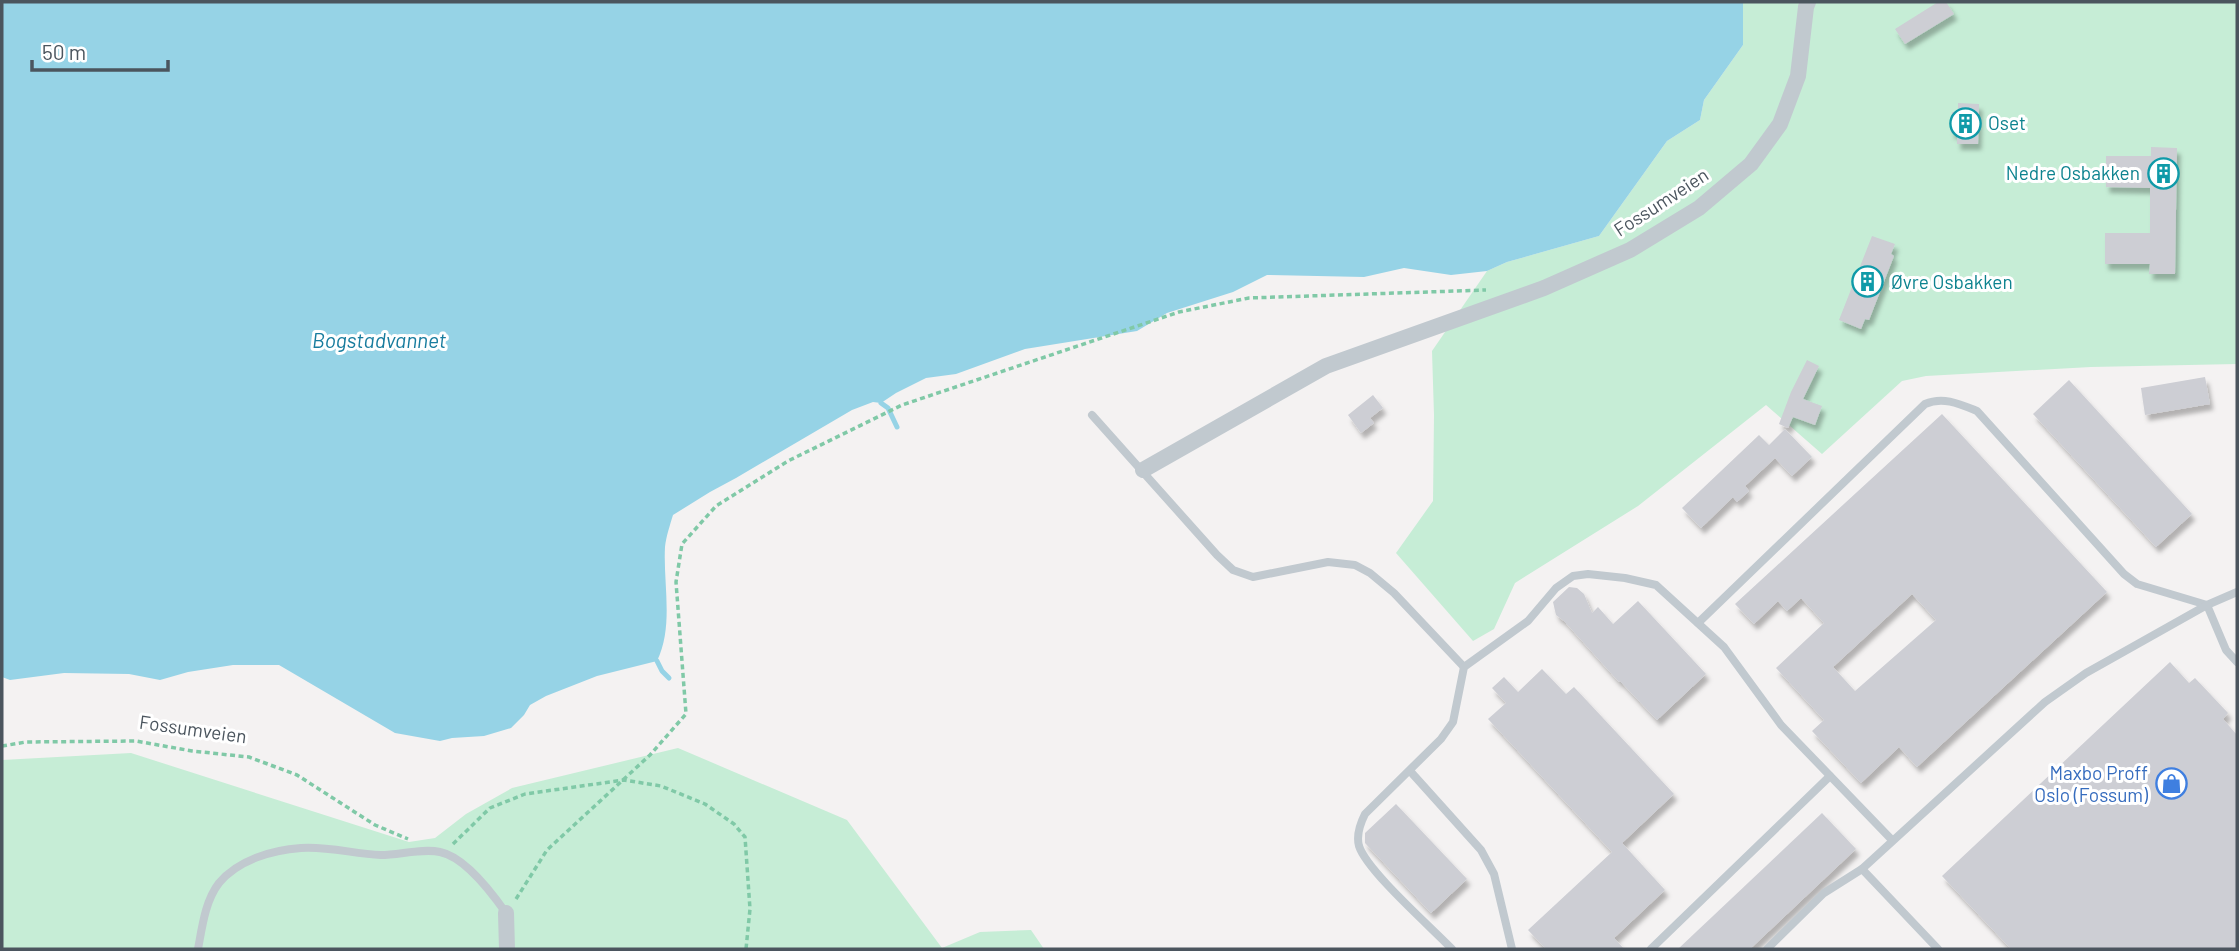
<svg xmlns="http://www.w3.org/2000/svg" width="2239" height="951" font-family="Barlow,sans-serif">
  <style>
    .green { fill: #c6edd6 }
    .water { fill: #96d3e6 }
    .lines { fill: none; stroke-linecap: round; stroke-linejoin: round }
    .stream { stroke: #96d3e6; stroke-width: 5 }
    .building { fill: #cdced4; fill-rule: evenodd; filter: url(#shadow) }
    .path { stroke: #80c9a7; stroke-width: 3.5; stroke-dasharray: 5 3.5; stroke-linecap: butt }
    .service { stroke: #c1c9cf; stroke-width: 8 }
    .minor { stroke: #c1c9cf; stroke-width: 16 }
    .labels { text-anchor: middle; stroke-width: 6; stroke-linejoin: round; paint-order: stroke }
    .culture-label { font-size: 19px; fill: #0d838f; stroke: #fff; text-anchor: start }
    .street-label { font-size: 19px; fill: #4b555e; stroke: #fff }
    .shop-label { font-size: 19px; fill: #366cbe; stroke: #fff; text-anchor: end }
    .water-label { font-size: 21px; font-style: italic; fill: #187c9e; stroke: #fff }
  </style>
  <defs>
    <filter id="shadow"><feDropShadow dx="3.5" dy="6" stdDeviation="2" flood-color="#0004"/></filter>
  </defs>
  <rect width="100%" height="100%" fill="#f4f2f2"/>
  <!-- green -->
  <g class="green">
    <polygon points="1743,2 2237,2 2237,364 2091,367 1926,376 1902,381 1822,454 1766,405 1638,506 1515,583 1494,629 1473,641 1396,553 1433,501 1434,415 1432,351 1487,271 1507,262 1599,236 1667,141 1700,120 1704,100 1743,45"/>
    <polygon points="678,748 847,820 942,948 980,932 1031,930 1044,949 2,949 2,760 131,753 409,842 435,838 466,814 512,788"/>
  </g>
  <!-- water -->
  <path class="water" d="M2,2H1743V45L1704,100L1700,120L1667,141L1599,236L1507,262L1487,271L1451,275L1404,268L1364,277L1267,275L1233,292L1167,313L1137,331L1025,349L956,374L926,378L896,393L881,403L873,402L852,410L736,478L710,492L673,515C670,525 666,537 665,547C663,584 674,626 657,661L597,676L546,696L530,705L524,715L511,728L484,736L452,738L440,741L395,733L279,665H233L188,672L160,680L129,674L64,673L10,680L2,677Z"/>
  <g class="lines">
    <!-- stream -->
    <g class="stream">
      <polyline points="881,403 888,408 897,427"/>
      <polyline points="657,661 662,671 669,678"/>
    </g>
  </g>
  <!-- building -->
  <g class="building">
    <polygon points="1938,2 1946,2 1954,14 1905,44 1895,29"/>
    <polygon points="1958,103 1979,104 1978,144 1957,144 1957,133 1951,133 1952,112 1958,112"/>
    <polygon points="2151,147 2177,148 2175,274 2149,274 2150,264 2105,264 2105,233 2150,233 2150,188 2106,187 2106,156 2151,156"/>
    <polygon points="1872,236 1895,244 1891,254 1894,256 1869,320 1865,319 1861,329 1839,320"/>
    <polygon points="1807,360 1819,366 1803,399 1822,406 1815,425 1793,417 1788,428 1779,424 1791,392"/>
    <polygon points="2205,377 2210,404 2145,415 2141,388"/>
    <polygon points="2069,380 2192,514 2156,547 2033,414"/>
    <polygon points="1373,395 1383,408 1370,418 1374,423 1361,433 1348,415"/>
    <path d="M1942,414L2107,592L1917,767L1899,747L1861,783L1812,731L1824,720L1776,668L1824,623L1801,598L1787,611L1778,601L1754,624L1735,604ZM1912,594L1936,620L1855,691L1833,667Z"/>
    <polygon points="1785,429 1812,457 1792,476 1775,458 1745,486 1749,491 1737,502 1733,497 1701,528 1682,508 1759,435 1769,445"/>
    <polygon points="1569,587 1577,588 1584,594 1592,613 1598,607 1613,624 1638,601 1706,674 1657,720 1620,681 1619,682 1564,621 1556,615 1553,602"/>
    <polygon points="2170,662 2189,683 2195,678 2228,713 2223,719 2237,735 2237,949 2011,949 1942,876"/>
    <polygon points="1542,669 1566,694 1574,687 1674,794 1622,843 1665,890 1614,938 1624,949 1546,949 1528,930 1612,852 1488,719 1506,703 1492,688 1504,677 1518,692"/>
    <polygon points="1396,804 1467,879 1431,913 1365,843 1365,833"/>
    <polygon points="1822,813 1856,849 1750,949 1678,949"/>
  </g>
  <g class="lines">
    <!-- path -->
    <g class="path">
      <polyline points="2,746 26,742 136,741 192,751 249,757 297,775 375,825 408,839"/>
      <polyline points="453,844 490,808 525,794 624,780 661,786 705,804 734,824 745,837 750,909 746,949"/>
      <polyline points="516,899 547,850 650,755 686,714 676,582 682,544 716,506 788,461 902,405 1179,312 1249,298 1486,290"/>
    </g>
    <!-- service -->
    <g class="service">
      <polyline points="1092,415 1217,555 1233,570 1253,577 1328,562 1355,565 1370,573 1394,593 1464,667"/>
      <path d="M1698,623L1925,404C1943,396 1960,404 1977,411L2124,574L2137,584L2207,605L2226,650L2237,662"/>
      <polyline points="1410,771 1481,850 1494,874 1512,949"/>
      <polyline points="1862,869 1938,949"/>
      <path d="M198,949C202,928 205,901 219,883C238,860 272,850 301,848C328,846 354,854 381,855C399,855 423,848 440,852C465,857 492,893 506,913"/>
      <path d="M1452,949C1431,927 1367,871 1359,846C1356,835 1360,824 1365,814L1441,739L1453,722L1464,667L1528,621L1556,588L1573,576L1588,574L1625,578L1656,585L1724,647L1781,725L1892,840"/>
      <polyline points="1651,949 1830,776"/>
      <polyline points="1767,949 1824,893 1862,869 2045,702 2086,673 2207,605 2237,592"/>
    </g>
    <!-- minor -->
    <g class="minor">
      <polyline points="1143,470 1326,366 1544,288 1630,250 1699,208 1751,164 1780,124 1798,76 1806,7 1808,2"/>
      <polyline points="506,913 507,949"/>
    </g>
  </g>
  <!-- icons -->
  <defs>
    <symbol id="building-ring" viewBox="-11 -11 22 22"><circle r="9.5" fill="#fff" stroke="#0f9aa8" stroke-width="1.5"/><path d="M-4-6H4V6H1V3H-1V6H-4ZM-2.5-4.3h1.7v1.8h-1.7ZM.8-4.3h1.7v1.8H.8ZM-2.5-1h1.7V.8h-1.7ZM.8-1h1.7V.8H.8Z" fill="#0f9aa8"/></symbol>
    <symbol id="shop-ring" viewBox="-11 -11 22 22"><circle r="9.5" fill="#fff" stroke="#3f7fe0" stroke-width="1.5"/><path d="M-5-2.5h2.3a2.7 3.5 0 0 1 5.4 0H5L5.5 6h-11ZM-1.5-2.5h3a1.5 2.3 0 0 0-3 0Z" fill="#3f7fe0"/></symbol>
  </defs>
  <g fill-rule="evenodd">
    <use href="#building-ring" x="1948" y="106" width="35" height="35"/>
    <use href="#building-ring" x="2146" y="156" width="35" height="35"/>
    <use href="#building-ring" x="1850" y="264" width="35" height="35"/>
    <use href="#shop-ring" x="2154" y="766" width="35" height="35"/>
  </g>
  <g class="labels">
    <!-- culture labels -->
    <g class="culture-label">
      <text x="1988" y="130">Oset</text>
      <text x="2140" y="180" text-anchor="end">Nedre Osbakken</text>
      <text x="1891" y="289">Øvre Osbakken</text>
    </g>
    <!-- street labels -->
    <g class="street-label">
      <text transform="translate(1661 202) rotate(-33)" y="7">Fossumveien</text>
      <text transform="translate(193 729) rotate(8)" y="7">Fossumveien</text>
    </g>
    <!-- shop labels -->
    <g class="shop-label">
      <text x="2148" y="780">Maxbo Proff<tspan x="2148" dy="22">Oslo (Fossum)</tspan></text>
    </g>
    <!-- water labels -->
    <g class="water-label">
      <text x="379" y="348">Bogstadvannet</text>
    </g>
  </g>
  <!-- border -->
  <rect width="2239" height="951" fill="none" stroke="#4b555e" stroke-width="7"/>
  <!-- scale -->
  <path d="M32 60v10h136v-10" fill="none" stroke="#4b555e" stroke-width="3.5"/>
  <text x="42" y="60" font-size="21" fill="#4b555e" stroke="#ffffff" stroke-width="5" paint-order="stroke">50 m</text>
</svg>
